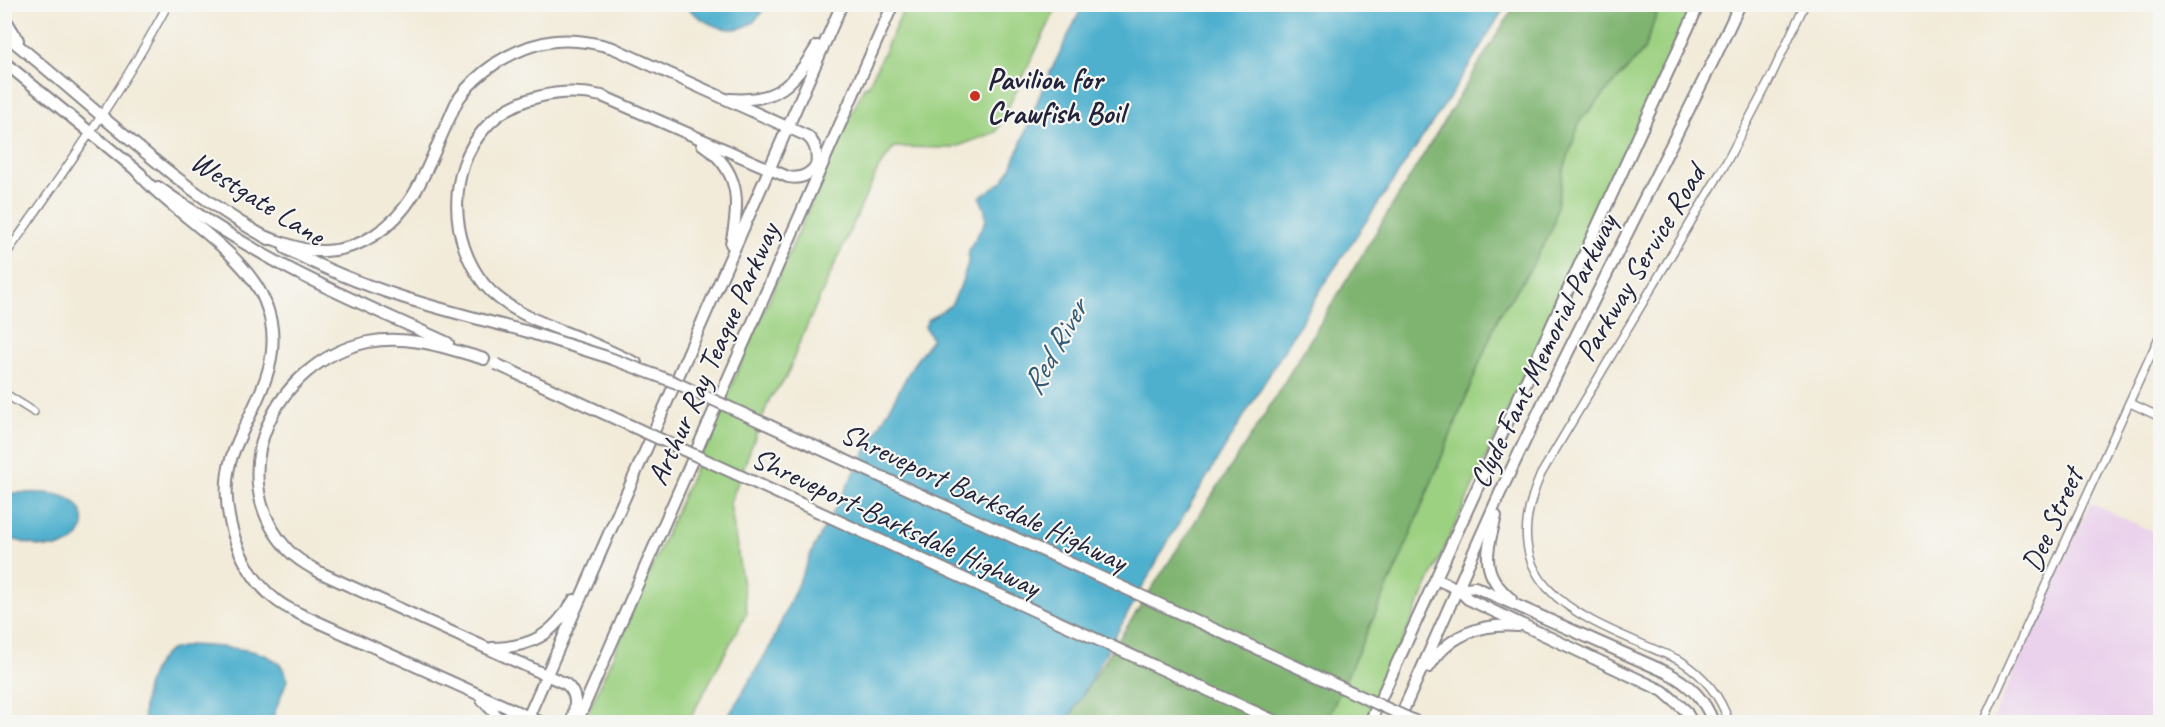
<svg xmlns="http://www.w3.org/2000/svg" width="2165" height="727" font-family="Caveat,sans-serif">
  <style>
    .built { fill: #ead1ec }
    .green { fill: #9dd182; stroke: #607a5e; stroke-width: 1.5 }
    .forest { fill: #7eb370; stroke: #506a56; stroke-width: 1.5 }
    .water { fill: #4fb0ce; stroke: #386984; stroke-width: 1.5 }
    .lines { fill: none; stroke-linecap: round; stroke-linejoin: round }
    .street-casing { stroke: #8a868a; stroke-width: 10 }
    .secondary-casing { stroke: #8a868a; stroke-width: 14 }
    .street { stroke: #fff; stroke-width: 7 }
    .secondary { stroke: #fff; stroke-width: 10 }
    .secondary-bridge-casing { stroke: #8a868a; stroke-width: 14; stroke-linecap: butt }
    .secondary-bridge { stroke: #fff; stroke-width: 10 }
    .poi-dot { fill: #c8321e; stroke: #f6f6f2; stroke-width: 2 }
    .labels { text-anchor: middle; stroke-width: 4.5; stroke-linejoin: round; paint-order: stroke }
    .poi-label { font-size: 30px; font-weight: bold; fill: #22223b; stroke: #f6f6f2; text-anchor: start }
    .street-label { font-size: 30px; fill: #22223b; stroke: #f6f6f2 }
    .water-label { font-size: 32px; font-style: italic; fill: #345b76; stroke: #f6f6f2 }
  </style>
  <rect width="100%" height="100%" fill="#f6f6f2"/>
  <filter id="ink" filterUnits="userSpaceOnUse"><feTurbulence type="fractalNoise" baseFrequency=".0167" numOctaves="2"/><feDisplacementMap in="SourceGraphic" scale="12" xChannelSelector="R" yChannelSelector="G"/><feConvolveMatrix kernelMatrix="1 2 1 2 8 2 1 2 1" color-interpolation-filters="sRGB"/></filter>
  <filter id="wash" filterUnits="userSpaceOnUse"><feTurbulence type="fractalNoise" baseFrequency=".008" numOctaves="4" result="noise"/><feDisplacementMap in="SourceGraphic" scale="24" xChannelSelector="R" yChannelSelector="G"/><feGaussianBlur stdDeviation="1.35" result="paint"/><feColorMatrix in="noise" values="0 0 0 0 0 0 0 0 0 0 0 0 0 0 0 0 0 1.4 0 .05"/><feComposite in="paint" operator="in"/></filter>
  <g filter="url(#wash)">
    <rect width="100%" height="100%" fill="#f2ebd9"/>
    <!-- built -->
    <polygon class="built" points="2090,503 2160,535 2160,722 1992,722"/>
    <!-- green -->
    <g class="green">
      <polygon points="906,5 1058,5 996,132 953,148 894,147 878,169 800,341 786,378 770,398 730,503 747,612 688,722 584,722 823,176 864,87 868,86"/>
      <polygon points="1660,5 1693,5 1365,722 1326,722 1403,553 1499,315 1528,273 1580,121 1643,50"/>
    </g>
    <!-- forest -->
    <polygon class="forest" points="1515,5 1660,5 1644,50 1580,121 1564,169 1553,227 1528,273 1499,315 1403,553 1326,722 1067,722 1080,699 1263,417"/>
    <!-- water -->
    <g class="water">
      <path d="M684,5H766C762,11 758,19 752,23C727,38 701,21 684,5Z"/>
      <polygon points="1083,5 1506,5 1451,95 1326,281 1170,538 1067,722 725,722 771,645 814,547 913,365 932,339 925,327 928,320 951,305 961,285 968,263 969,250 986,220 985,211 980,197 1003,181 1011,168 1044,85"/>
      <path d="M10,493C27,493 49,491 65,497C93,507 88,544 58,547C42,549 24,542 8,538L5,531L4,496Z"/>
      <path d="M190,645C215,647 285,645 287,680L271,722H144C142,700 149,663 171,650C177,648 184,647 190,645Z"/>
    </g>
  </g>
  <g filter="url(#ink)">
    <g class="lines">
      <defs>
        <g id="street">
          <path d="M4,257C62,174 121,93 168,4"/>
          <polyline points="4,393 34,412"/>
          <polyline points="2130,403 2160,417"/>
          <path d="M1729,722C1720,695 1705,676 1681,661C1594,621 1487,596 1541,474L1726,163L1768,83L1805,4"/>
          <polyline points="1983,722 2160,335"/>
        </g>
        <g id="secondary">
          <polyline points="4,17 18,40"/>
          <path d="M4,34C90,102 172,186 269,239"/>
          <polyline points="4,62 141,174"/>
          <path d="M730,99C777,103 795,83 817,46"/>
          <path d="M702,144C741,171 740,202 731,244"/>
          <path d="M136,170C171,213 246,252 265,302C289,361 251,404 232,456C216,503 237,570 276,600C283,606 292,610 300,614L540,722"/>
          <path d="M158,187C199,216 242,243 286,267C339,295 394,318 448,343"/>
          <path d="M263,236C283,242 304,252 325,251C344,250 360,245 376,234C418,207 429,160 450,117C453,111 455,103 460,97C469,84 483,72 496,63C536,38 569,35 613,48L807,136C817,144 818,155 816,167"/>
          <path d="M285,248C360,289 442,310 525,331"/>
          <path d="M484,359C446,348 408,334 368,342C276,361 219,475 288,550C297,560 309,566 321,573L566,684C579,695 575,707 572,722"/>
          <path d="M636,363C618,355 600,346 582,339C549,325 508,313 484,284C449,240 447,171 485,128C513,96 562,87 602,96L788,177C803,180 811,173 820,161"/>
          <path d="M1496,516C1487,552 1479,572 1511,599"/>
          <polyline points="1436,579 1458,589 1468,599 1663,691 1685,710 1692,722"/>
          <path d="M1458,589L1475,587L1666,672C1688,683 1705,699 1713,722"/>
          <path d="M492,648C533,647 552,635 574,600"/>
          <path d="M1429,667C1448,635 1481,623 1518,626"/>
          <polyline points="482,700 493,711 500,722"/>
          <polyline points="526,722 842,4"/>
          <polyline points="577,722 893,4"/>
          <polyline points="1370,722 1699,4"/>
          <polyline points="1398,722 1500,493 1551,386 1716,55 1740,4"/>
        </g>
      </defs>
      <!-- street casing -->
      <use href="#street" class="street-casing"/>
      <!-- secondary casing -->
      <use href="#secondary" class="secondary-casing"/>
      <!-- street -->
      <use href="#street" class="street"/>
      <!-- secondary -->
      <use href="#secondary" class="secondary"/>
      <defs>
        <g id="secondary-bridge">
          <polyline points="525,331 607,357 674,382 1417,722"/>
          <polyline points="496,364 1277,722"/>
        </g>
      </defs>
      <!-- secondary-bridge casing -->
      <use href="#secondary-bridge" class="secondary-bridge-casing"/>
      <!-- secondary-bridge -->
      <use href="#secondary-bridge" class="secondary-bridge"/>
    </g>
  </g>
  <!-- markers -->
  <circle class="poi-dot" cx="975" cy="96" r="6"/>
  <g class="labels">
    <!-- poi labels -->
    <g class="poi-label">
      <text x="987" y="89">Pavilion for<tspan x="987" dy="34">Crawfish Boil</tspan></text>
    </g>
    <!-- street labels -->
    <g class="street-label">
      <text transform="translate(258 198) rotate(32)" y="10">Westgate Lane</text>
      <text transform="translate(1640 263) rotate(-59)" y="10">Parkway Service Road</text>
      <text transform="translate(1543 351) rotate(-64)" y="10">Clyde Fant Memorial Parkway</text>
      <text transform="translate(713 354) rotate(-66)" y="10">Arthur Ray Teague Parkway</text>
      <text transform="translate(984 497) rotate(25)" y="10">Shreveport Barksdale Highway</text>
      <text transform="translate(2052 520) rotate(-66)" y="10">Dee Street</text>
      <text transform="translate(896 522) rotate(25)" y="10">Shreveport-Barksdale Highway</text>
    </g>
    <!-- water labels -->
    <g class="water-label">
      <text transform="translate(1054 347) rotate(-61)" y="11">Red River</text>
    </g>
  </g>
  <!-- margin -->
  <rect width="2165" height="727" fill="none" stroke="#f6f6f2" stroke-width="24"/>
</svg>
